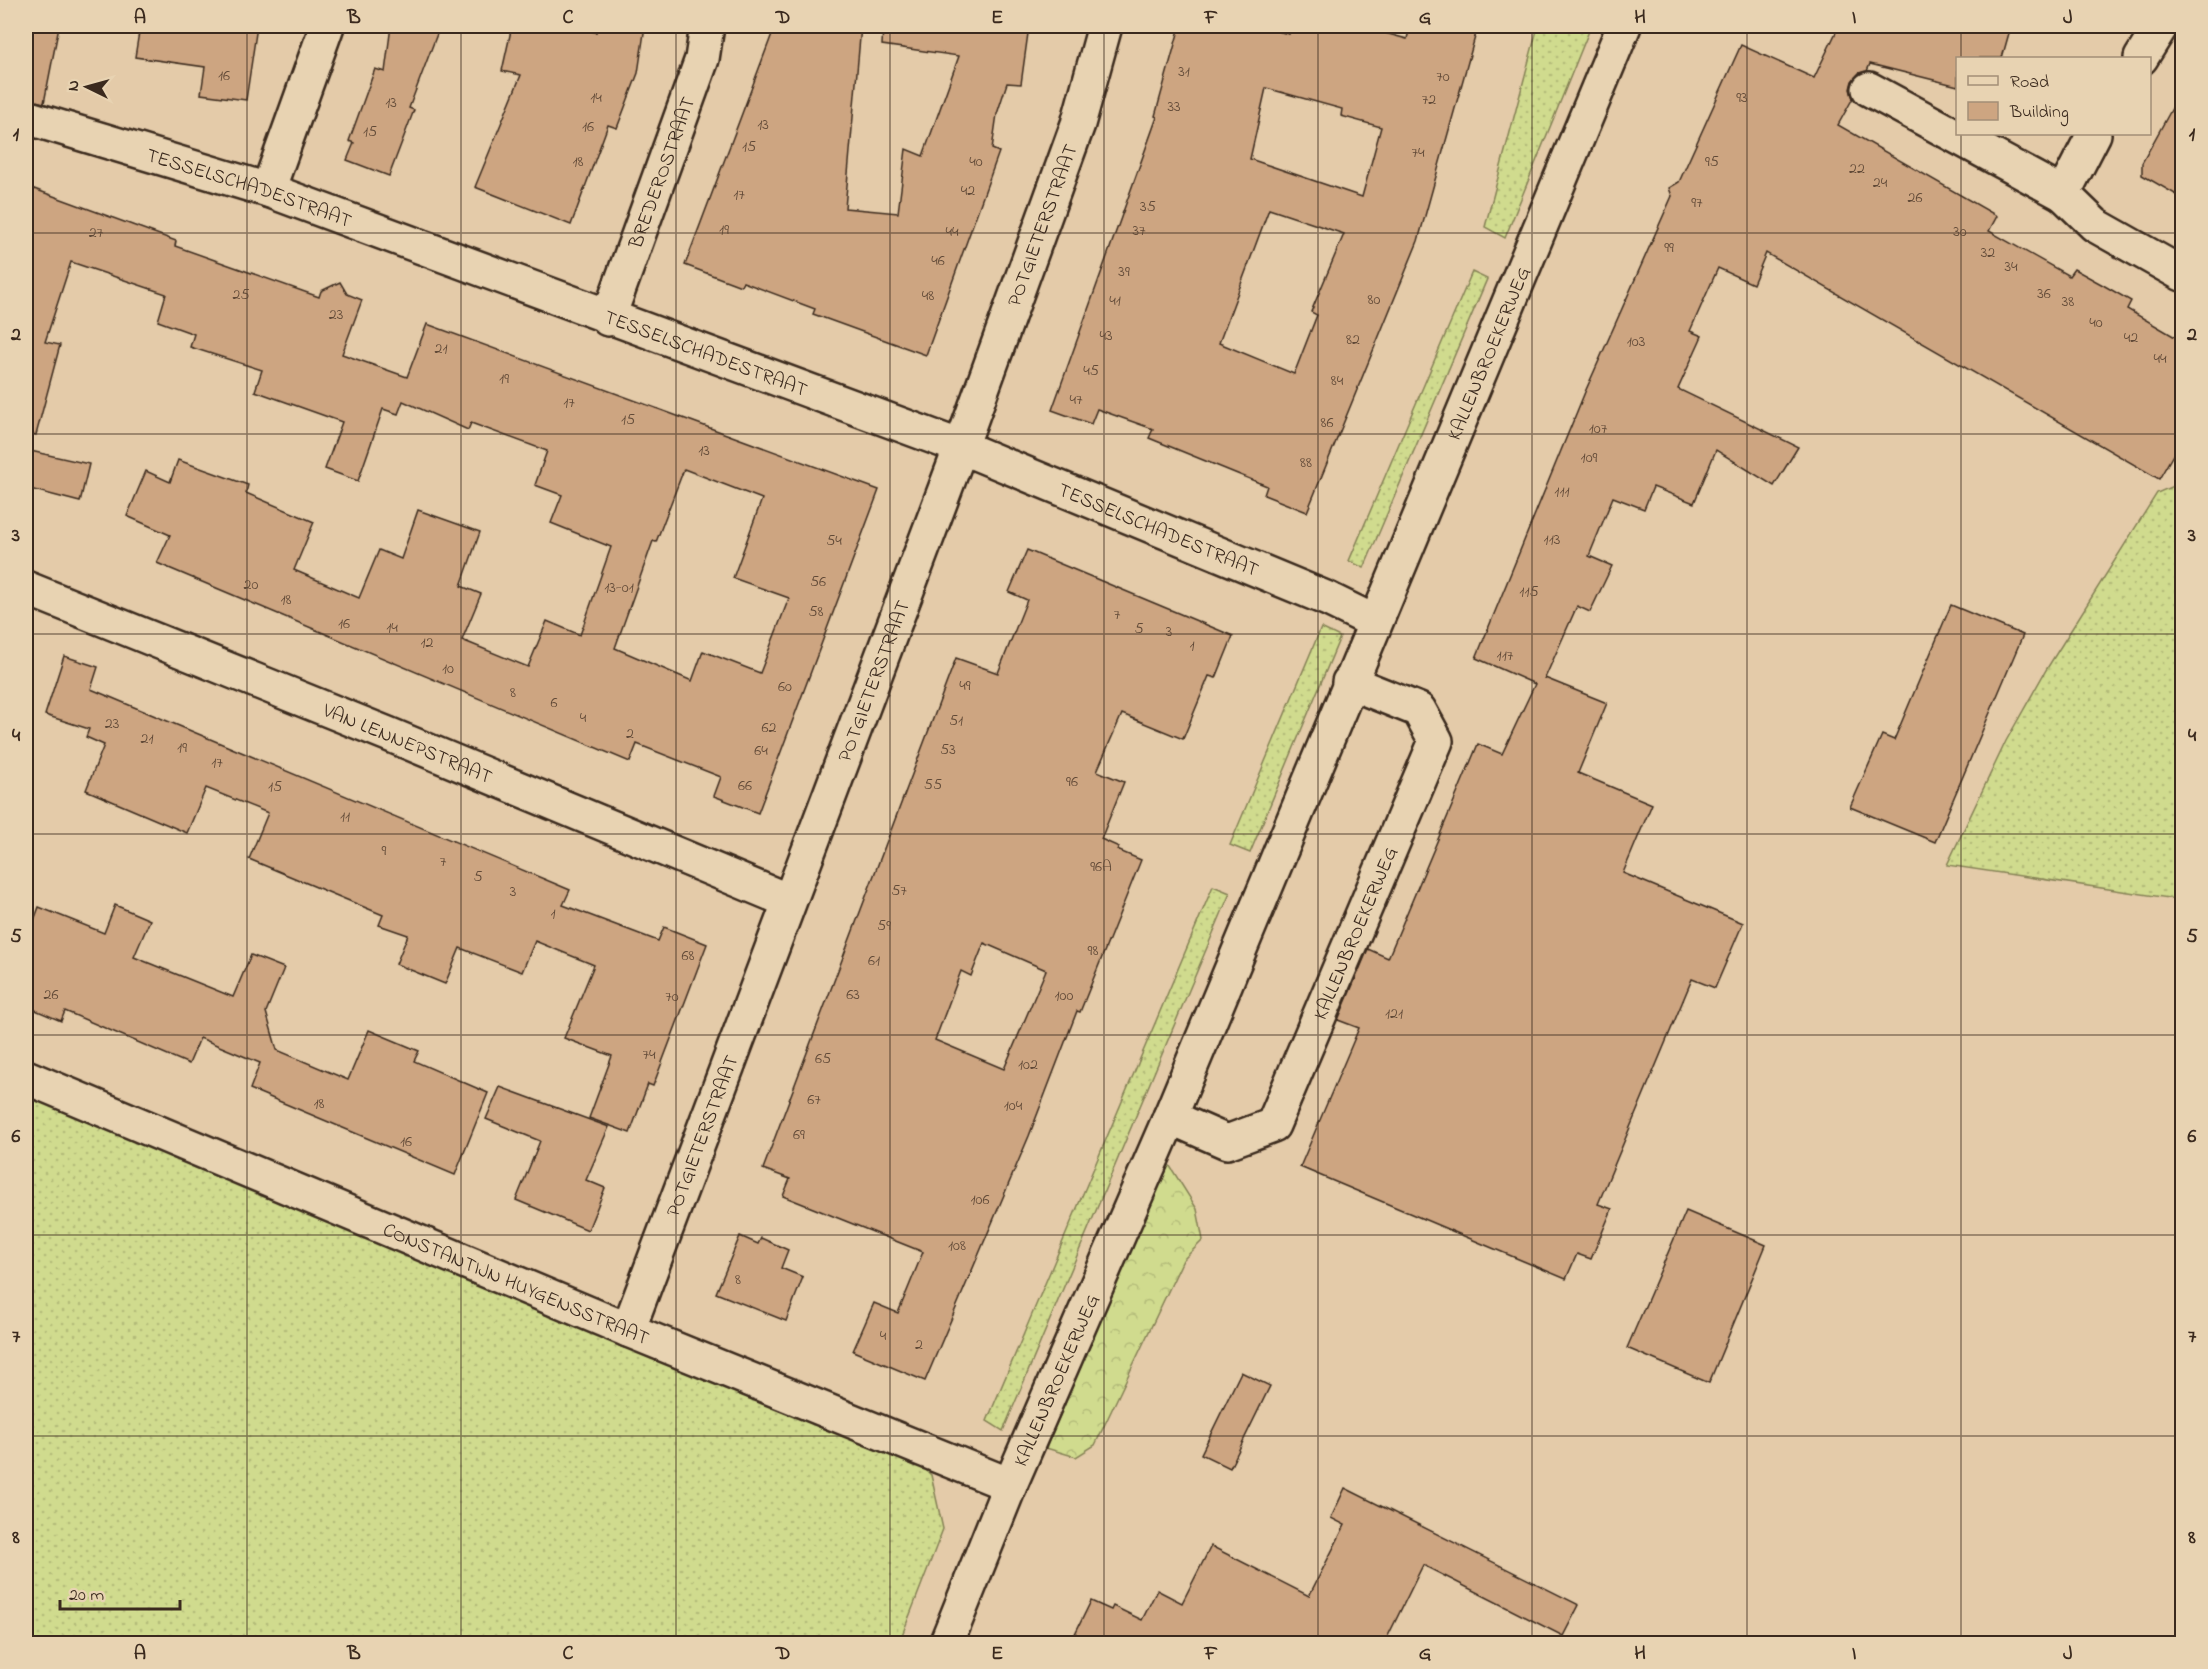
<svg xmlns="http://www.w3.org/2000/svg" width="2208" height="1669" font-family="'Indie Flower',sans-serif">
  <style>
    .grass { fill: url(#grass-dots); stroke: #868256; stroke-width: 1.5 }
    .forest { fill: url(#forest-crowns); stroke: #868256; stroke-width: 1.5 }
    .building { fill: #cda581; stroke: #3b2a1e; stroke-width: 1.5; fill-rule: evenodd }
    .lines { fill: none; stroke-linecap: round; stroke-linejoin: round }
    .minor-casing { stroke: #3b2a1e; stroke-width: 38 }
    .minor { stroke: #e8d3b2; stroke-width: 33 }
    .grid { fill: none; stroke: #3b2a1e; stroke-width: 1.5; stroke-opacity: 0.55 }
    .labels { text-anchor: middle; stroke-width: 4.5; stroke-linejoin: round; paint-order: stroke }
    .number-label { font-size: 16px; fill: #604937 }
    .street-label { font-size: 20px; fill: #3b2a1e; stroke: #e8d3b2 }
    .neatline { fill: none; stroke: #3b2a1e; stroke-width: 2 }
    .grid-label { font-size: 20px; text-anchor: middle; font-weight: bold; fill: #3b2a1e }
  </style>
  <defs>
    <pattern id="grass-dots" width="8" height="8" patternUnits="userSpaceOnUse" patternTransform="scale(1.5)"><rect width="8" height="8" fill="#d0db8e"/><path d="M2 2h.1M6 6h.1" fill="none" stroke="#b4bc7a" stroke-width="1.8" stroke-linecap="round"/></pattern>
    <pattern id="forest-crowns" width="20" height="18" patternUnits="userSpaceOnUse" patternTransform="scale(1.5)"><rect width="20" height="18" fill="#d0db8e"/><path d="M2 6a3 3 0 1 1 6 0M12 15a3 3 0 1 1 6 0" fill="none" stroke="#b4bc7a"/></pattern>
  </defs>
  <rect width="100%" height="100%" fill="#e4cba9"/>
  <filter id="ink" filterUnits="userSpaceOnUse"><feTurbulence type="fractalNoise" baseFrequency=".0167" numOctaves="2"/><feDisplacementMap in="SourceGraphic" scale="12" xChannelSelector="R" yChannelSelector="G"/><feConvolveMatrix kernelMatrix="1 2 1 2 8 2 1 2 1" color-interpolation-filters="sRGB"/></filter>
  <g filter="url(#ink)">
    <!-- grass -->
    <g class="grass">
      <polygon points="1538,26 1591,26 1505,238 1485,227"/>
      <polygon points="1472,272 1487,279 1364,568 1349,561"/>
      <polygon points="2182,482 2182,900 1947,865 2006,741 2046,670 2157,493"/>
      <polygon points="1321,628 1340,637 1250,853 1230,845"/>
      <polygon points="1213,886 1230,893 1003,1431 987,1421"/>
      <polygon points="26,1096 916,1460 931,1475 943,1529 899,1643 26,1643"/>
    </g>
    <!-- forest -->
    <polygon class="forest" points="1168,1163 1197,1209 1203,1240 1183,1260 1095,1445 1076,1457 1046,1448"/>
    <!-- building -->
    <g class="building">
      <polygon points="26,26 59,26 44,103 26,99"/>
      <polygon points="140,26 257,26 246,100 201,94 205,67 135,57"/>
      <polygon points="391,26 440,26 409,108 414,110 389,176 347,160 354,143 349,141 375,69 385,72"/>
      <polygon points="512,26 564,26 596,32 597,26 645,26 638,73 617,128 608,125 571,225 475,187 521,75 502,71"/>
      <polygon points="775,26 861,26 845,208 898,213 906,149 923,156 959,56 882,45 883,26 1029,26 1021,84 1007,83 997,114 992,149 999,152 926,355 813,314 815,309 743,282 741,286 685,265"/>
      <path d="M1180,26H1257L1289,34L1291,26H1359L1407,39L1410,26H1478L1418,241L1307,512L1264,495L1267,486L1149,438L1153,429L1097,409L1091,424L1052,410L1157,117L1155,116ZM1266,88L1342,109L1341,116L1381,127L1362,197L1250,159ZM1269,209L1344,234L1311,312L1317,315L1294,374L1219,343Z"/>
      <polygon points="1839,26 2011,26 2002,58 1958,58 1958,86 1870,64 1867,71 1859,73 1852,81 1850,89 1853,98 1838,125 1997,216 1989,231 2069,276 2074,269 2103,285 2131,301 2127,309 2182,341 2182,439 2159,479 1766,253 1753,284 1718,268 1690,331 1702,336 1678,389 1798,447 1774,486 1716,450 1694,503 1653,487 1644,509 1613,497 1589,556 1612,566 1590,612 1577,606 1545,678 1607,703 1578,773 1652,804 1623,873 1743,923 1715,988 1692,979 1598,1204 1612,1209 1591,1259 1577,1254 1566,1279 1300,1167 1359,1028 1338,1020 1368,949 1388,958 1478,744 1502,754 1535,684 1476,658 1585,392 1672,196 1669,188 1679,182 1741,45 1814,78"/>
      <polygon points="2182,90 2182,198 2142,175 2142,163"/>
      <path d="M26,186L176,241L175,246L319,297L321,291L340,282L347,294L362,300L342,354L407,377L427,324L879,490L758,813L714,796L721,777L637,744L630,762L157,563L170,535L127,516L146,471L170,482L178,460L248,485L246,493L314,522L294,570L359,598L379,550L401,559L418,510L480,532L461,586L481,594L462,640L528,667L547,621L580,635L611,547L551,523L562,495L535,485L547,451L471,423L468,430L403,401L398,414L383,409L358,481L325,469L342,422L255,391L262,370L190,347L194,334L158,321L166,294L71,262L45,342L60,345L36,435L26,433V258L32,238L26,231ZM684,469L762,499L733,578L789,598L760,673L703,651L692,681L615,648L653,541L656,542Z"/>
      <polygon points="26,450 89,464 80,502 26,488"/>
      <path d="M1027,550L1233,636L1216,678L1209,676L1183,739L1122,714L1097,771L1124,782L1101,839L1119,847L1117,850L1141,860L1080,1012L1077,1011L1029,1136L925,1381L853,1351L874,1303L898,1313L923,1252L783,1196L790,1179L763,1169L956,658L998,673L1027,600L1009,592ZM984,943L1046,970L1004,1069L935,1040L961,971L971,976Z"/>
      <polygon points="1951,605 2023,635 1935,842 1850,807 1882,735 1894,740"/>
      <polygon points="64,656 98,667 91,689 570,890 563,905 658,941 664,927 707,944 653,1086 648,1084 630,1133 589,1118 612,1056 564,1038 594,965 535,941 522,972 460,948 445,984 396,964 408,935 379,925 383,915 249,859 268,813 206,788 187,833 86,790 104,745 86,737 89,729 45,715"/>
      <polygon points="115,905 150,920 134,957 233,997 251,955 284,968 266,1012 277,1050 348,1080 369,1030 419,1051 414,1061 488,1093 455,1175 250,1089 260,1063 200,1038 189,1064 65,1011 61,1021 26,1006 26,919 33,923 39,907 104,933"/>
      <polygon points="500,1087 609,1127 586,1180 605,1188 588,1230 516,1200 540,1141 486,1119"/>
      <polygon points="1686,1211 1766,1245 1709,1383 1627,1348"/>
      <polygon points="740,1236 758,1244 761,1238 788,1250 781,1268 803,1277 786,1321 716,1293"/>
      <polygon points="1241,1372 1270,1386 1230,1468 1201,1454"/>
      <polygon points="1345,1488 1579,1605 1563,1636 1423,1565 1384,1644 1070,1644 1091,1601 1111,1610 1113,1606 1142,1620 1157,1590 1182,1603 1211,1546 1309,1596 1345,1525 1331,1518"/>
    </g>
    <g class="lines">
      <defs>
        <g id="minor">
          <polyline points="2141,58 2161,26"/>
          <polyline points="1869,89 2063,194"/>
          <path id="s1" d="M26,117L268,190L961,447L1328,599L1375,622"/>
          <polyline points="2094,134 2063,194 2095,225 2182,274"/>
          <polyline points="268,190 327,26"/>
          <path id="s2" d="M608,319L702,59L707,26"/>
          <path id="s3" d="M26,588L388,734L789,901"/>
          <path id="s4" d="M26,1077L628,1330L1010,1485"/>
          <path id="s5" d="M1170,1117L1227,1142L1273,1125L1436,741L1419,710L1349,682"/>
          <path id="s6" d="M628,1330L961,447L1078,124L1105,26"/>
          <path id="s7" d="M946,1644L1010,1485L1170,1117L1624,26"/>
        </g>
      </defs>
      <!-- minor casing -->
      <use href="#minor" class="minor-casing"/>
      <!-- minor -->
      <use href="#minor" class="minor"/>
    </g>
  </g>
  <!-- grid -->
  <path class="grid" d="M247,26V1644M461,26V1644M676,26V1644M890,26V1644M1104,26V1644M1318,26V1644M1532,26V1644M1747,26V1644M1961,26V58M1961,134V1644M26,233H2182M26,434H2182M26,634H2182M26,834H2182M26,1035H2182M26,1235H2182M26,1436H2182"/>
  <g class="labels">
    <!-- number labels -->
    <g class="number-label">
      <text x="1184" y="76">31</text>
      <text x="224" y="80">16</text>
      <text x="1443" y="81">70</text>
      <text x="596" y="102">14</text>
      <text x="1742" y="102">93</text>
      <text x="1429" y="104">72</text>
      <text x="391" y="107">13</text>
      <text x="1174" y="111">33</text>
      <text x="763" y="129">13</text>
      <text x="588" y="131">16</text>
      <text x="370" y="136">15</text>
      <text x="749" y="151">15</text>
      <text x="1418" y="157">74</text>
      <text x="578" y="166">18</text>
      <text x="976" y="166">40</text>
      <text x="1712" y="166">95</text>
      <text x="1857" y="173">22</text>
      <text x="1880" y="187">24</text>
      <text x="968" y="195">42</text>
      <text x="739" y="199">17</text>
      <text x="1915" y="202">26</text>
      <text x="1697" y="207">97</text>
      <text x="1148" y="211">35</text>
      <text x="724" y="234">19</text>
      <text x="1139" y="235">37</text>
      <text x="952" y="236">44</text>
      <text x="1960" y="236">30</text>
      <text x="96" y="237">27</text>
      <text x="1669" y="252">99</text>
      <text x="1988" y="257">32</text>
      <text x="938" y="265">46</text>
      <text x="2011" y="271">34</text>
      <text x="1124" y="276">39</text>
      <text x="2044" y="298">36</text>
      <text x="241" y="299">25</text>
      <text x="928" y="300">48</text>
      <text x="1374" y="304">80</text>
      <text x="1115" y="305">41</text>
      <text x="2068" y="306">38</text>
      <text x="336" y="319">23</text>
      <text x="2096" y="327">40</text>
      <text x="1106" y="340">43</text>
      <text x="2131" y="342">42</text>
      <text x="1353" y="344">82</text>
      <text x="1636" y="346">103</text>
      <text x="441" y="353">21</text>
      <text x="2160" y="363">44</text>
      <text x="1091" y="375">45</text>
      <text x="504" y="383">19</text>
      <text x="1337" y="385">84</text>
      <text x="1076" y="404">47</text>
      <text x="569" y="407">17</text>
      <text x="628" y="424">15</text>
      <text x="1327" y="427">86</text>
      <text x="1598" y="433">107</text>
      <text x="704" y="455">13</text>
      <text x="1589" y="462">109</text>
      <text x="1306" y="467">88</text>
      <text x="1562" y="496">111</text>
      <text x="1552" y="544">113</text>
      <text x="834" y="545">54</text>
      <text x="818" y="586">56</text>
      <text x="251" y="589">20</text>
      <text x="619" y="592">13-01</text>
      <text x="1529" y="596">115</text>
      <text x="286" y="604">18</text>
      <text x="816" y="616">58</text>
      <text x="1117" y="619">7</text>
      <text x="344" y="628">16</text>
      <text x="392" y="632">14</text>
      <text x="1139" y="633">5</text>
      <text x="1169" y="636">3</text>
      <text x="427" y="647">12</text>
      <text x="1192" y="650">1</text>
      <text x="1505" y="660">117</text>
      <text x="448" y="673">10</text>
      <text x="965" y="690">49</text>
      <text x="785" y="691">60</text>
      <text x="513" y="697">8</text>
      <text x="554" y="707">6</text>
      <text x="583" y="722">4</text>
      <text x="956" y="725">51</text>
      <text x="112" y="728">23</text>
      <text x="769" y="732">62</text>
      <text x="630" y="738">2</text>
      <text x="147" y="743">21</text>
      <text x="182" y="752">19</text>
      <text x="948" y="754">53</text>
      <text x="761" y="755">64</text>
      <text x="217" y="767">17</text>
      <text x="1072" y="786">96</text>
      <text x="933" y="789">55</text>
      <text x="745" y="790">66</text>
      <text x="275" y="791">15</text>
      <text x="345" y="821">11</text>
      <text x="384" y="855">9</text>
      <text x="443" y="866">7</text>
      <text x="1101" y="871">96A</text>
      <text x="478" y="881">5</text>
      <text x="899" y="895">57</text>
      <text x="513" y="896">3</text>
      <text x="553" y="918">1</text>
      <text x="884" y="930">59</text>
      <text x="1093" y="955">98</text>
      <text x="688" y="960">68</text>
      <text x="874" y="965">61</text>
      <text x="51" y="999">26</text>
      <text x="853" y="999">63</text>
      <text x="1064" y="1000">100</text>
      <text x="672" y="1001">70</text>
      <text x="1394" y="1018">121</text>
      <text x="649" y="1059">74</text>
      <text x="823" y="1063">65</text>
      <text x="1028" y="1069">102</text>
      <text x="814" y="1104">67</text>
      <text x="319" y="1108">18</text>
      <text x="1013" y="1110">104</text>
      <text x="799" y="1139">69</text>
      <text x="406" y="1146">16</text>
      <text x="980" y="1204">106</text>
      <text x="957" y="1250">108</text>
      <text x="738" y="1284">8</text>
      <text x="883" y="1340">4</text>
      <text x="919" y="1349">2</text>
    </g>
    <!-- street labels -->
    <g class="street-label">
      <text dy="7" stroke="none"><textPath href="#s2" startOffset="156">BREDEROSTRAAT</textPath></text>
      <text dy="7" stroke="none"><textPath href="#s1" startOffset="234">TESSELSCHADESTRAAT</textPath></text>
      <text dy="7" stroke="none"><textPath href="#s6" startOffset="1180">POTGIETERSTRAAT</textPath></text>
      <text dy="7" stroke="none"><textPath href="#s1" startOffset="720">TESSELSCHADESTRAAT</textPath></text>
      <text dy="7" stroke="none"><textPath href="#s7" startOffset="1400">KALLENBROEKERWEG</textPath></text>
      <text dy="7" stroke="none"><textPath href="#s1" startOffset="1206">TESSELSCHADESTRAAT</textPath></text>
      <text dy="7" stroke="none"><textPath href="#s6" startOffset="694">POTGIETERSTRAAT</textPath></text>
      <text dy="7" stroke="none"><textPath href="#s3" startOffset="412">VAN LENNEPSTRAAT</textPath></text>
      <text dy="7" stroke="none"><textPath href="#s5" startOffset="320">KALLENBROEKERWEG</textPath></text>
      <text dy="7" stroke="none"><textPath href="#s6" startOffset="208">POTGIETERSTRAAT</textPath></text>
      <text dy="7" stroke="none"><textPath href="#s4" startOffset="532">CONSTANTIJN HUYGENSSTRAAT</textPath></text>
      <text dy="7" stroke="none"><textPath href="#s7" startOffset="286">KALLENBROEKERWEG</textPath></text>
    </g>
  </g>
  <!-- margin -->
  <rect width="2208" height="1669" fill="none" stroke="#e8d3b2" stroke-width="66"/>
  <!-- legend -->
  <rect x="1956" y="57" width="195" height="78" fill="#e8d3b2" stroke="#a38f77" stroke-width="1.5"/>
  <rect x="1968" y="76" width="30" height="9" fill="#e8d3b2" stroke="#a38f77" stroke-width="1.5"/>
  <text x="2010" y="87" font-size="18" fill="#3b2a1e">Road</text>
  <rect x="1968" y="102" width="30" height="18" fill="#cda581" stroke="#a38f77" stroke-width="1.5"/>
  <text x="2010" y="117" font-size="18" fill="#3b2a1e">Building</text>
  <!-- north arrow -->
  <g transform="translate(87 87) rotate(275)" stroke="#e8d3b2" stroke-width="4.5" paint-order="stroke">
  <path d="M0-4.5L10 22L0 15L-10 22Z" fill="#3b2a1e"/>
  <text y="-9" font-size="16" font-weight="bold" text-anchor="middle" fill="#3b2a1e">N</text>
  </g>
  <!-- scale -->
  <path d="M60 1600v9h120v-9" fill="none" stroke="#3b2a1e" stroke-width="3"/>
  <text x="69" y="1600" font-size="18" fill="#3b2a1e" stroke="#e8d3b2" stroke-width="4.5" paint-order="stroke">20 m</text>
  <rect x="33" y="33" width="2142" height="1603" class="neatline"/>
  <g class="grid-label">
    <text x="140" y="23">A</text>
    <text x="354" y="23">B</text>
    <text x="568" y="23">C</text>
    <text x="783" y="23">D</text>
    <text x="997" y="23">E</text>
    <text x="1211" y="23">F</text>
    <text x="1425" y="23">G</text>
    <text x="1640" y="23">H</text>
    <text x="1854" y="23">I</text>
    <text x="2068" y="23">J</text>
    <text x="16" y="140">1</text>
    <text x="2192" y="140">1</text>
    <text x="16" y="340">2</text>
    <text x="2192" y="340">2</text>
    <text x="16" y="541">3</text>
    <text x="2192" y="541">3</text>
    <text x="16" y="741">4</text>
    <text x="2192" y="741">4</text>
    <text x="16" y="942">5</text>
    <text x="2192" y="942">5</text>
    <text x="16" y="1142">6</text>
    <text x="2192" y="1142">6</text>
    <text x="16" y="1342">7</text>
    <text x="2192" y="1342">7</text>
    <text x="16" y="1543">8</text>
    <text x="2192" y="1543">8</text>
    <text x="140" y="1659">A</text>
    <text x="354" y="1659">B</text>
    <text x="568" y="1659">C</text>
    <text x="783" y="1659">D</text>
    <text x="997" y="1659">E</text>
    <text x="1211" y="1659">F</text>
    <text x="1425" y="1659">G</text>
    <text x="1640" y="1659">H</text>
    <text x="1854" y="1659">I</text>
    <text x="2068" y="1659">J</text>
  </g>
</svg>
